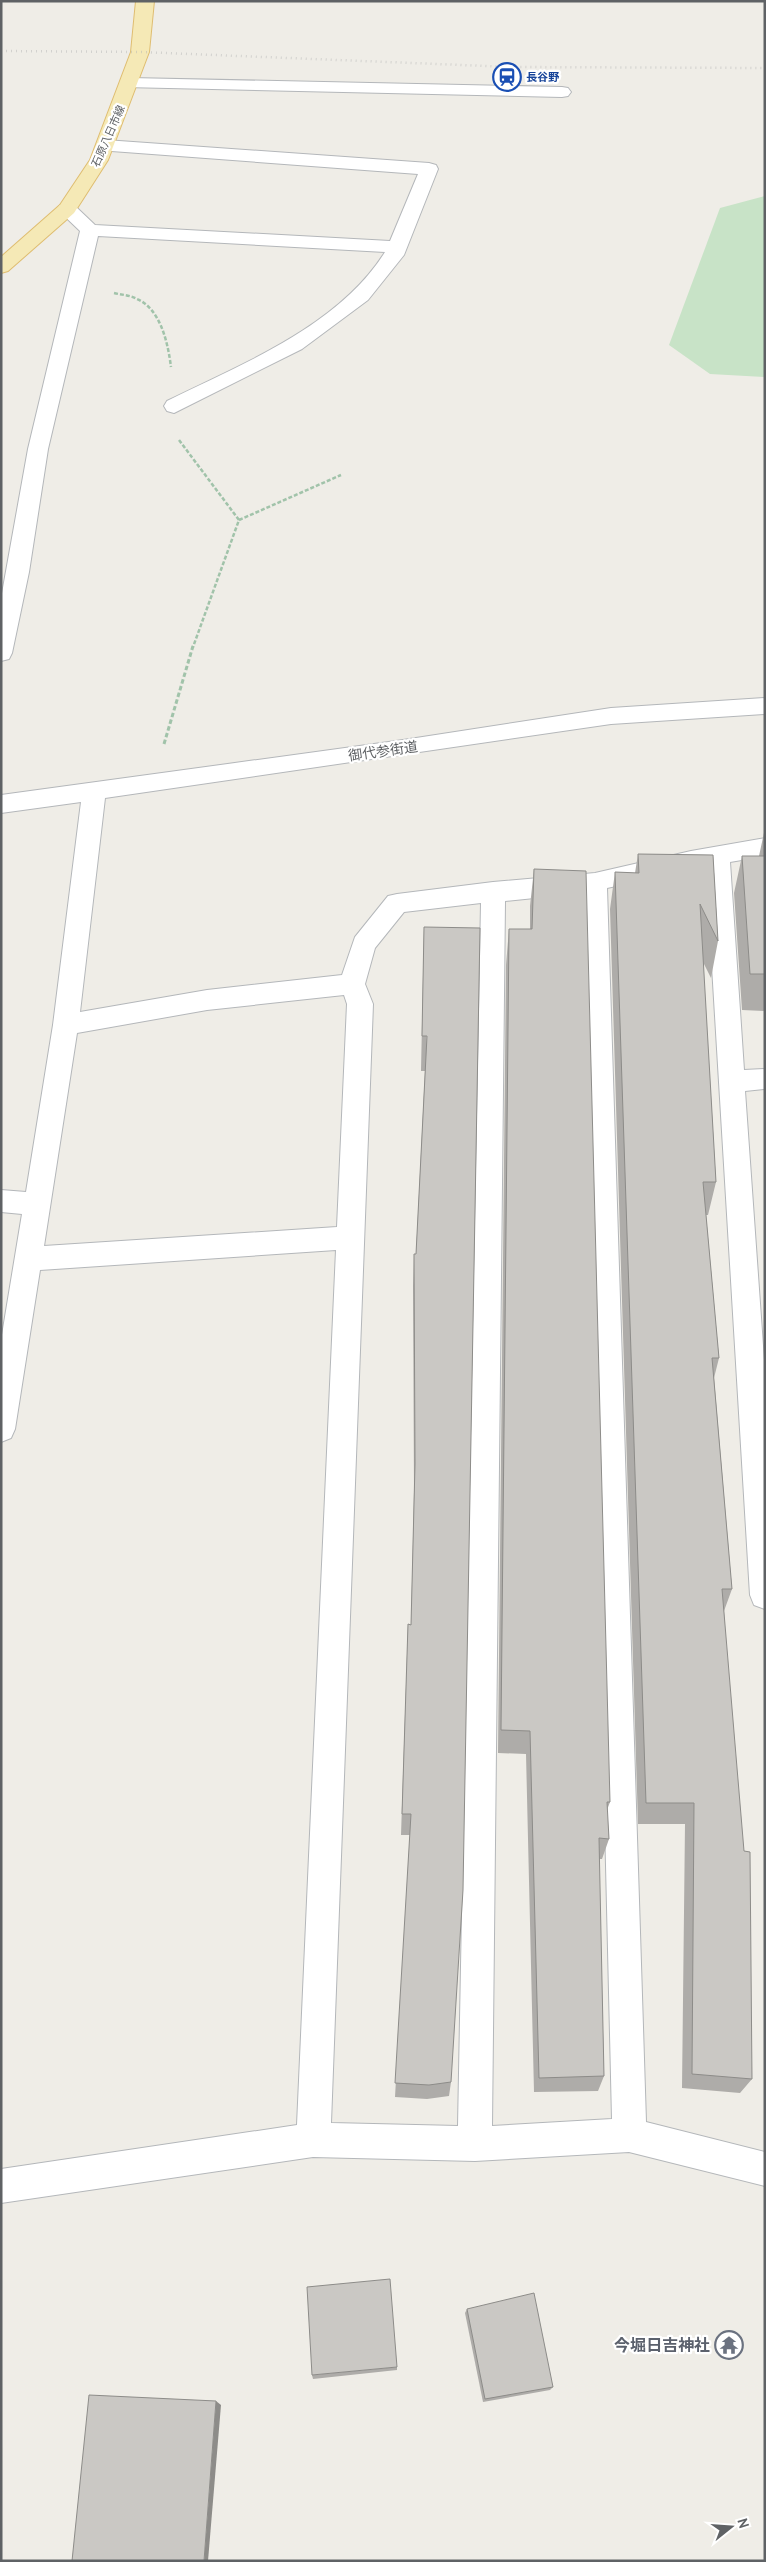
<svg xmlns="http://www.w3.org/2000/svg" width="766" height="2562" font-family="'PT Sans','Noto Sans JP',sans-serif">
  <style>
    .green { fill: #c8e3c7 }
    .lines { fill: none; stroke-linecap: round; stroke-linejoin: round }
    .street-casing { stroke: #b4b7ba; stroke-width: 2 }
    .primary-casing { stroke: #dfbd70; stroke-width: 2 }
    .path-far1 { stroke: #a1c3aa; stroke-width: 2.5; stroke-dasharray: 4 2; stroke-linecap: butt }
    .path { stroke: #a1c3aa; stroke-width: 3; stroke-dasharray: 4.5 2.5; stroke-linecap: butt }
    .street { fill: #fff; fill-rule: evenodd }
    .primary { fill: #f5e9b6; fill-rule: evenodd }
    .rail { stroke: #b4b5b5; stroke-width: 2.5; stroke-dasharray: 0.5 4.5; stroke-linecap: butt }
    .wall { fill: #aeaca9 }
    .shaded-wall { fill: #8d8c89 }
    .building { fill: #cac8c4; stroke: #8d8c89 }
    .labels { text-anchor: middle; stroke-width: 4.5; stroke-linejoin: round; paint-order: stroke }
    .far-transit-label { font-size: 11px; font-weight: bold; fill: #164399; stroke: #fff; text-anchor: start }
    .far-street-label { font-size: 11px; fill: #5f6265; stroke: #fff }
    .street-label { font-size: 14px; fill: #5f6265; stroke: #fff }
    .near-worship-label { font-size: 16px; font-weight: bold; fill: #5b616d; stroke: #fff; text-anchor: end }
  </style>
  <rect width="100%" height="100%" fill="#efede7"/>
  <!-- green -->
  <polygon class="green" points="765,196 765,377 710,374 669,345 720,208"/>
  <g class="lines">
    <defs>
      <g id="street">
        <polygon points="130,78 562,87 568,88 571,92 568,96 562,97 124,87 121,83 124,79"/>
        <path d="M105,140L429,163L436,165L438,169L404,255L368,300L302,349L174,413L167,411L164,406L167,401C242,364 339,326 385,252L98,236L48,449L29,572L12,653L9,659L1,661V599L28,449L80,231L57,209L60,205H74L95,225L390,241L418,174L98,150L96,146L98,142Z"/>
        <path d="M765,698V714L611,724L105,798L80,1012L207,990L342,975L355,937L388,896L397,894L493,882L595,873L691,851L765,838V856L730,862L744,1070L765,1069V1089L745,1091L765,1374V1609L754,1605L750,1595L706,867L607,888L646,2122L765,2152V2186L629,2152L475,2161L313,2157L1,2203V2169L297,2125L336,1250L40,1270L15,1429L11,1438L1,1442V1341L22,1214L1,1212V1190L26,1192L53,1025L81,802L1,813V795L403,740L611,708ZM583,893L612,2119L492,2126L505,901ZM481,903L458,2126L331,2123L373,1004L365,984L375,948L404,912ZM344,995L347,1004L337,1227L44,1246L77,1033L207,1010Z"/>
      </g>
      <polygon id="primary" points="136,1 154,1 149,52 108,160 74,213 8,271 1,273 1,257 60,205 90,160 131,52"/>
    </defs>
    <!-- street casing -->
    <use href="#street" class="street-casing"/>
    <!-- primary casing -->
    <use href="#primary" class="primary-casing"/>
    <!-- path-far1 -->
    <g class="path-far1">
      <path d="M114,293C122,295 130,295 137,299C161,309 168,344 171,367"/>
      <polyline points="179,440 239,520 193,647"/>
      <polyline points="239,520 341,475"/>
    </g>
    <!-- path -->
    <polyline class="path" points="164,744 193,646"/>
    <!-- street -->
    <use href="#street" class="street"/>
    <!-- primary -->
    <use href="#primary" class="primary"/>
    <!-- rail -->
    <polyline class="rail" points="1,51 140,52 511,67 765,68"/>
  </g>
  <!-- wall -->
  <g class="wall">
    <polygon points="765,828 765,1011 742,1010 734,893 742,856 759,856"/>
    <polygon points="638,854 713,855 718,941 711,978 703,962 716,1182 708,1215 706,1215 719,1358 714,1378 732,1589 724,1611 752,2079 740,2093 682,2088 685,1824 638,1824 610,909 615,872 635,873"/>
    <polygon points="534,869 610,1802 607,1810 609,1839 602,1859 599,1859 604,2076 598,2091 534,2092 526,1754 498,1753 506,965 509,929 530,929 530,906"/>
    <polygon points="424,927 451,2082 449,2096 427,2099 395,2097 410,1835 401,1835 408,1624 411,1625 414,1492 413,1286 414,1254 416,1254 425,1071 421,1071"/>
    <polygon points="467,2309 553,2387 550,2390 483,2402 465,2313"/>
    <polygon points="397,2367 397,2370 313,2379 312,2375"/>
  </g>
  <!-- shaded-wall -->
  <polygon class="shaded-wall" points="216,2401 221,2405 208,2561 204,2561"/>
  <!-- building -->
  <g class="building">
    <polygon points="638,854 713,855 718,941 700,904 716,1182 703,1182 719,1358 712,1358 732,1589 722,1589 744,1851 750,1852 752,2079 692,2074 694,1803 646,1803 615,872 639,873"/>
    <polygon points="742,856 765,856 765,974 750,974"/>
    <polygon points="534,869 586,871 610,1802 607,1802 609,1839 599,1838 604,2076 539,2078 530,1731 501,1730 509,929 532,929"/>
    <polygon points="424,927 480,928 463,1890 451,2082 429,2085 395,2083 411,1814 402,1814 408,1624 411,1625 415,1464 414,1254 416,1254 427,1036 422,1036"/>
    <polygon points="390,2279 397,2367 312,2375 307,2287"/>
    <polygon points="534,2293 553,2387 485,2399 467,2309"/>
    <polygon points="89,2395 216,2401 204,2561 72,2561"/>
  </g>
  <!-- icons -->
  <defs>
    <symbol id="station-ring" viewBox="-11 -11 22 22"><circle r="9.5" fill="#fff" stroke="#1a4fb4" stroke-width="1.5"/><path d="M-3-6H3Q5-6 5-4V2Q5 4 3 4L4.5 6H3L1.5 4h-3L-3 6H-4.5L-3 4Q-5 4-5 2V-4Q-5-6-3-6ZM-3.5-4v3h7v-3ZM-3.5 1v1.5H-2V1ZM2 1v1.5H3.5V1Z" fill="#1a4fb4"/></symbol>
    <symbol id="temple-ring" viewBox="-11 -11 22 22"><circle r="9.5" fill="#fff" stroke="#6b7280" stroke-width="1.5"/><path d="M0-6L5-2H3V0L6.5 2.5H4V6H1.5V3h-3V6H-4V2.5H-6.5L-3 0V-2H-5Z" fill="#6b7280"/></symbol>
  </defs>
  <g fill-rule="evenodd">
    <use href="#station-ring" x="491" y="61" width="32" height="32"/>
    <use href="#temple-ring" x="713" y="2329" width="32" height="32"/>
  </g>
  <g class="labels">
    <!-- far-transit labels -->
    <g class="far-transit-label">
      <text x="526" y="81">長谷野</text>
    </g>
    <!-- far-street labels -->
    <g class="far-street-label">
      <text transform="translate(108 136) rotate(-66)" y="4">石原八日市線</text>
    </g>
    <!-- street labels -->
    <g class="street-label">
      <text transform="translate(383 751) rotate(-8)" y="5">御代参街道</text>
    </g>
    <!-- near-worship labels -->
    <g class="near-worship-label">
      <text x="710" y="2351">今堀日吉神社</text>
    </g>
  </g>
  <!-- border -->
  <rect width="766" height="2562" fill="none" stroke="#5f6265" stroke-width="5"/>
  <!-- north arrow -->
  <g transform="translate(731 2527) rotate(73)" stroke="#ffffff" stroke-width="4" paint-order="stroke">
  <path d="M0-4L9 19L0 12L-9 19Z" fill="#5f6265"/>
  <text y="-8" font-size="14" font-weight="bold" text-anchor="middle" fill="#5f6265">N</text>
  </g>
</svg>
